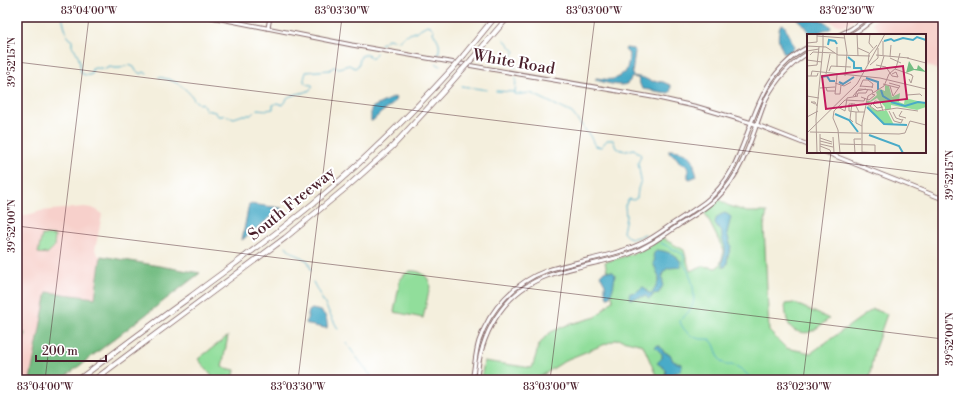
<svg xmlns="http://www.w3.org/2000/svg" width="960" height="397" font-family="'Libre Bodoni',serif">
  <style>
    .built { fill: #f7d0cb }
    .green { fill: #91de9b; stroke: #6e7e63 }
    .forest { fill: #74bd83; stroke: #5f6e57 }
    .water { fill: #49abc8; stroke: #4a657a }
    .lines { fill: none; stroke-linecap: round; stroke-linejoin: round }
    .stream { stroke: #49abc8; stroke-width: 1 }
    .tertiary-casing { stroke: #866869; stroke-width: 5 }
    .motorway-casing { stroke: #866869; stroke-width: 6 }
    .tertiary { stroke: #fff; stroke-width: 3 }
    .motorway { stroke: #fff; stroke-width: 4.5 }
    .motorway-bridge-casing { stroke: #866869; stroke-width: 6; stroke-linecap: butt }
    .motorway-bridge { stroke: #fff; stroke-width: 4.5 }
    .ticks { fill: none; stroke: #4a1f2b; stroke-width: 1; stroke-opacity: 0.45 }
    .labels { text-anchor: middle; stroke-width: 4; stroke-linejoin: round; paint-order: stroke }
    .street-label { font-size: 16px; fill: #4a1f2b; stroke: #fff }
    .inset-river { fill: none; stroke: #49abc8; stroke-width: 2 }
    .inset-road { fill: none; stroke: #b09c96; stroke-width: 1 }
    .view { fill: #c2185b; fill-opacity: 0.15; stroke: #c2185b; stroke-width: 2 }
    .inset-edge { fill: none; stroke: #4a1f2b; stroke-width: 2 }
    .neatline { fill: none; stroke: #4a1f2b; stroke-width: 1.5 }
    .ticks-label { font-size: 10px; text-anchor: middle; fill: #4a1f2b }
  </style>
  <rect width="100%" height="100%" fill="#fff"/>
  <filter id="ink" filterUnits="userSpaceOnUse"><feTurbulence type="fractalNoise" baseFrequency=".025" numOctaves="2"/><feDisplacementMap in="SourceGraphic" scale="8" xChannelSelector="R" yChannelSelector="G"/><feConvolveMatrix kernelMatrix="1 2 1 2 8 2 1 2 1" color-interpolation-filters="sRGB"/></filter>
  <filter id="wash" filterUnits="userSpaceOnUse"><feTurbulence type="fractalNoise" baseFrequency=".012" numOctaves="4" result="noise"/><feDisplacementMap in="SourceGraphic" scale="16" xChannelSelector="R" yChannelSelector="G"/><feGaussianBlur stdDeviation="0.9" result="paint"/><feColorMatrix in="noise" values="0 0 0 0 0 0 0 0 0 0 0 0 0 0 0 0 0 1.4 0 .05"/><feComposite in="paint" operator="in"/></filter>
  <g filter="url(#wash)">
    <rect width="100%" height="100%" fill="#f4efdd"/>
    <!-- built -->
    <g class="built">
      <polygon points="819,17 856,17 849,24 841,26"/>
      <polygon points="878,17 943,17 943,72 925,65 925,35 883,35 872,23"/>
      <polygon points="84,207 92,208 99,211 102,215 95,250 99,256 101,256 95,298 47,292 30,380 17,380 17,216 20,217 41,211"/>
    </g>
    <!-- green -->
    <g class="green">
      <path d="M719,199L727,205L747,212H767L764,226L769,331L786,348L811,353L873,309L887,314L874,351L869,380H658L643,345L618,339L568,359L535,380H481L484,361L532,368L539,345L545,337L551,332L567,325L596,317L613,300L605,262C628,256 643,251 662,238L684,250L690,271L702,266L716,268L720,265L724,251L704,211Z"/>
      <polygon points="42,235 55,236 54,247 47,254 38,253"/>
      <path d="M410,271C420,270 430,276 430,287C430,290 428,293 428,296C426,303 425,310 423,318L394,312L400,280L405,274Z"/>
      <path d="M794,303L823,316L829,319C823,323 817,329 810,332C807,333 804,333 800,332C786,330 786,315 785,304Z"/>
      <polygon points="17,331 25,333 18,365 17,365"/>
      <polygon points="228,336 222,367 235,370 233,380 215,380 198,359"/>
    </g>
    <!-- forest -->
    <polygon class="forest" points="101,256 200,273 61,380 30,380 47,292 95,298"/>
    <!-- water -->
    <g class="water">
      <path d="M796,17C807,17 824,18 831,27L830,29L824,30L813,35H809L806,27L798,20Z"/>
      <path d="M783,24C787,29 792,41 794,47C792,51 789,54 784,53C778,41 777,39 780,26L781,25Z"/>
      <path d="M626,48L633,49L635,51L632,74L633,76L644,78L650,81L663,82L670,85L671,87L670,92L668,93L643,89L641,87L638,78L632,77C630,80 629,83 626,84C620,87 603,82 596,80V78C604,79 612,81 619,77C620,74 621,73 625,73C628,68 629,59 629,54L625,50Z"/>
      <path d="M394,97L396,98C394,105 387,108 382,112C378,115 375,119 372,121H371V109L373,107Z"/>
      <path d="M669,150C678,150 688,152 693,160C693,161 696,174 697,176L690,179L688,178V169L686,165L680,163C675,155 676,157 669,153Z"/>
      <polygon points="249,204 282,208 242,240"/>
      <path d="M725,213L727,214L731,217L727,233L731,247L728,256L727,264L725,267H723C720,259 726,257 725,250C725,243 721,240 722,233L715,223C716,217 719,215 725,213Z"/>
      <path d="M657,250C666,251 676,254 681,262V267C676,268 671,267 667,269C660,273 663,277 663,284C663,287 660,290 659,293L653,294L652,297L648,299L646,296L630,299L629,296L630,293L636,292L643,287L645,288L648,293H652C654,288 659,283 659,278C658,272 654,267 653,262L655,260L653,256L655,251Z"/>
      <path d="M607,271L613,272L615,274C614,282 614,290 609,297H607L605,292V284L600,275L603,272Z"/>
      <path d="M312,309C315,310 319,310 322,312C326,315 328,323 327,328H325L309,325L306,323L309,311Z"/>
      <polygon points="659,345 664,352 670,354 673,361 681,364 682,366 681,371 674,373 671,379 666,378 665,376 666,370 664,368 657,363 662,358 662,354 655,347 656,346"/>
    </g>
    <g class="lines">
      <!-- stream -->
      <g class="stream">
        <path d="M62,17L67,35L72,41V46C79,53 80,63 81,73C84,75 89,76 92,74V69L95,68C98,69 101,67 105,69L110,67L114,68H120L129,65L134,67L136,71L141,74L144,72L147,74"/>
        <polyline points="504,39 515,52 512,55 515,68"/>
        <path d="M381,44L388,39L399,41L404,37L405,35L413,33L427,25L430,26L434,30L433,33C439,40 441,46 438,55"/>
        <polyline points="436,63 440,66"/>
        <path d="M159,77C174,80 181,84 191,95C194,99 195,102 200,104L202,103L206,110L215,112L218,116H222L224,115L234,118L243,115H251L257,109L267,110L273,109V105L277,103L283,105L286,101L287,98C290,96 293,95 297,94C304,92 307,93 313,87L312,85C301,84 304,80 306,72L330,70L333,67L339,68L349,65L355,68L358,66L361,56L368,54L370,58H373L376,53"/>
        <path d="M516,79L515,94C522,95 526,92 533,94L572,113L590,136L595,146L601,147L607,140H613L616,148L625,151L634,149L641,155L638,163L641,180L638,189L637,198L633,200L629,199L625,205L626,217L623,232C629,241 636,238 645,234"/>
        <polyline points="462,86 487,90"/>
        <polyline points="496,91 515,92"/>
        <polyline points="270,226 272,228"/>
        <path d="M661,243L683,254L684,257V265C691,271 696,295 693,304C691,311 685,315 680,321C682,330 691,337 700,339C703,339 707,339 709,339C717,343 716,358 723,363C727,366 728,365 732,365C739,366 748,374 752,380"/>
        <polyline points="286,246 290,251 308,261 311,270"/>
        <polyline points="313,282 338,329"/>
        <polyline points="346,343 374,380"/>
      </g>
    </g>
  </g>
  <g filter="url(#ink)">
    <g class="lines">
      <defs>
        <g id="tertiary">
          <polyline points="211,17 352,45 658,98 698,107 752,123 808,145"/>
          <polyline points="268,28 270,17"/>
          <polyline points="839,35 851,29 868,17"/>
          <polyline points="851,35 862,28 876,17"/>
          <polyline points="825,152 943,199"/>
          <path d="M472,380C475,367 475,354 479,341C490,308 515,282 548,270C574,262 602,258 627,249C644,244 658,234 672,224C683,217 694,210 705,202C740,175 744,132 763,95C772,75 789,57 808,47"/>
          <path d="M477,380C479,335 503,292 547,276C574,266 603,263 629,254C648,247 663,236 679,225C693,216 707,208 718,197C744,172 753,132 766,99C776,80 789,65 808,53"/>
        </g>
        <g id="motorway">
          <polyline points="464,55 495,17"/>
          <polyline points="472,59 508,17"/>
          <path d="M78,380C115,352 152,324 190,297C234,264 280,232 322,196C369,156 410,115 452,69"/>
          <polyline points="94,380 285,238 347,187 392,147 442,93 462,70"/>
        </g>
      </defs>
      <!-- tertiary casing -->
      <use href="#tertiary" class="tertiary-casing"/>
      <!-- motorway casing -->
      <use href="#motorway" class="motorway-casing"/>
      <!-- tertiary -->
      <use href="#tertiary" class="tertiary"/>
      <!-- motorway -->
      <use href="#motorway" class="motorway"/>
      <defs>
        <g id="motorway-bridge">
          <polyline points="452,69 464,55"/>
          <polyline points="462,70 472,59"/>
        </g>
      </defs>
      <!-- motorway-bridge casing -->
      <use href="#motorway-bridge" class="motorway-bridge-casing"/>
      <!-- motorway-bridge -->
      <use href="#motorway-bridge" class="motorway-bridge"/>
    </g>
  </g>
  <!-- ticks -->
  <path class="ticks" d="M846,35L848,17M17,62L943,175M17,226L943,339M45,380L89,17M298,380L342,17M550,380L595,17M803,380L831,152"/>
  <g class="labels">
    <!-- street labels -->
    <g class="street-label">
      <text transform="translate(514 61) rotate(10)" y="6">White Road</text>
      <text transform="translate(291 203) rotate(-39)" y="6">South Freeway</text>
    </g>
  </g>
  <!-- overview -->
  <g transform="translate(807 34)">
    <rect width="119" height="119" fill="#f4efdd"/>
    <path d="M78,51L82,52L85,63L93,59L92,68L97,70L98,64L119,69V73L110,76L84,71V75L78,77V73L70,64L60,70V67H63L70,61L69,58L73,55L78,57ZM60,71L70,77H80L87,91L76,90Z" fill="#91de9b"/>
    <path d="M102,27L107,35H110L111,31L119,38L107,36L99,39Z" fill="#74bd83"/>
    <path class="inset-river" d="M77,7L84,5L87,7L96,4L106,6L110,3L119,6M21,11L22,6L28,7L30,10M41,23L47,28V34H54L55,38M14,43L20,42L23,47H28M59,44L71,48V56M32,48L36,50L47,43M74,56L76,62L84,67M84,68L98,72L111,68L119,69M60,73L77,90L100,91M28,80L42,86L51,98M62,101L92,112L96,119"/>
    <path class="inset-road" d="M37,0L40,19L38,42M50,0L51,22M63,0L62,9L66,14M10,2L38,4M76,7V21M0,9L10,8V0M0,12L19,13L31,21L63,22M16,13V0M51,14L62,19M0,17L12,15M3,21L6,18L28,19M69,21L102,24M83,23L84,11M83,24L94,29M100,24L119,29M0,26L15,28M61,30L62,20L70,11M63,31L71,24V14M69,31L79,33L85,42L91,43L89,38L85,40M0,32L10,31L12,13M30,33V13M66,35H73L77,22M88,35L105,41M22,37L24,32L44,33M19,40L23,20M30,41L28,60H33L34,51M0,42H10L11,39M4,42L5,37L73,44L119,55M102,45L104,49L106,42L104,41M28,49L37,52L44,48M82,49L93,52L86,62L83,52M76,50L92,54M53,52L66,53M19,53L20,57H28M53,53L56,46H61L66,50L65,54M13,54L28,53M100,61L113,60L115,62M0,62L12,64M46,62L52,55L65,56L66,59M50,62L51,59H59L61,55M48,63L50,57L59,55M54,63L62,66L68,61L65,60M45,69L43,85L46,88M65,69L70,74L76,73M8,70L4,68H8L10,72M59,70L61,62L77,52L82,40L89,34L93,19M60,70L70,77L90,74L111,77M63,72L68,67L73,68L76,77M31,73L38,77L40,64L51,62M27,77L38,66L57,67L58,64M27,77L26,84L31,96L33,119M82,77L87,87L94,89L96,85M95,77L92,82L99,84M49,78V89L55,92M52,78L48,70H42V77L49,78H57M86,78L89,84L95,86M0,83L11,77M3,98L92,100L98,99L103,87L119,91M0,99L50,50L78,0M13,100V117L15,119M26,103L27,119M13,104L25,108M13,107L25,110M13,110L26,113M33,110L68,111V118M13,112L23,116L24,119M55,118L73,119M10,119L9,85L16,13M48,119L47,105H54M55,119V89L59,71"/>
    <path class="view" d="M96,32L100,65L19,75L15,42Z"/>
    <rect width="119" height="119" class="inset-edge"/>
  </g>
  <!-- margin -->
  <rect width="960" height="397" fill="none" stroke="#fff" stroke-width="44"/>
  <!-- scale -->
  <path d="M36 355v6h70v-6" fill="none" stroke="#4a1f2b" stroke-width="2"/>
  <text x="42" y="355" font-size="12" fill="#4a1f2b" stroke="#ffffff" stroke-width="3" paint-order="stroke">200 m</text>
  <rect x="22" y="22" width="916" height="353" class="neatline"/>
  <g class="ticks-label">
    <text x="89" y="14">83°04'00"W</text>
    <text x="342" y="14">83°03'30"W</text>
    <text x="594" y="14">83°03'00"W</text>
    <text x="847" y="14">83°02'30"W</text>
    <text transform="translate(11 62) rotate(-90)" y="4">39°52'15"N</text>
    <text transform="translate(949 175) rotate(-90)" y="4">39°52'15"N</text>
    <text transform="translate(11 226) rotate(-90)" y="4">39°52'00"N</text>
    <text transform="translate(949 339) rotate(-90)" y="4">39°52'00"N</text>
    <text x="45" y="390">83°04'00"W</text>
    <text x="298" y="390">83°03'30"W</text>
    <text x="551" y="390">83°03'00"W</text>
    <text x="804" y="390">83°02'30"W</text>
  </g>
</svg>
